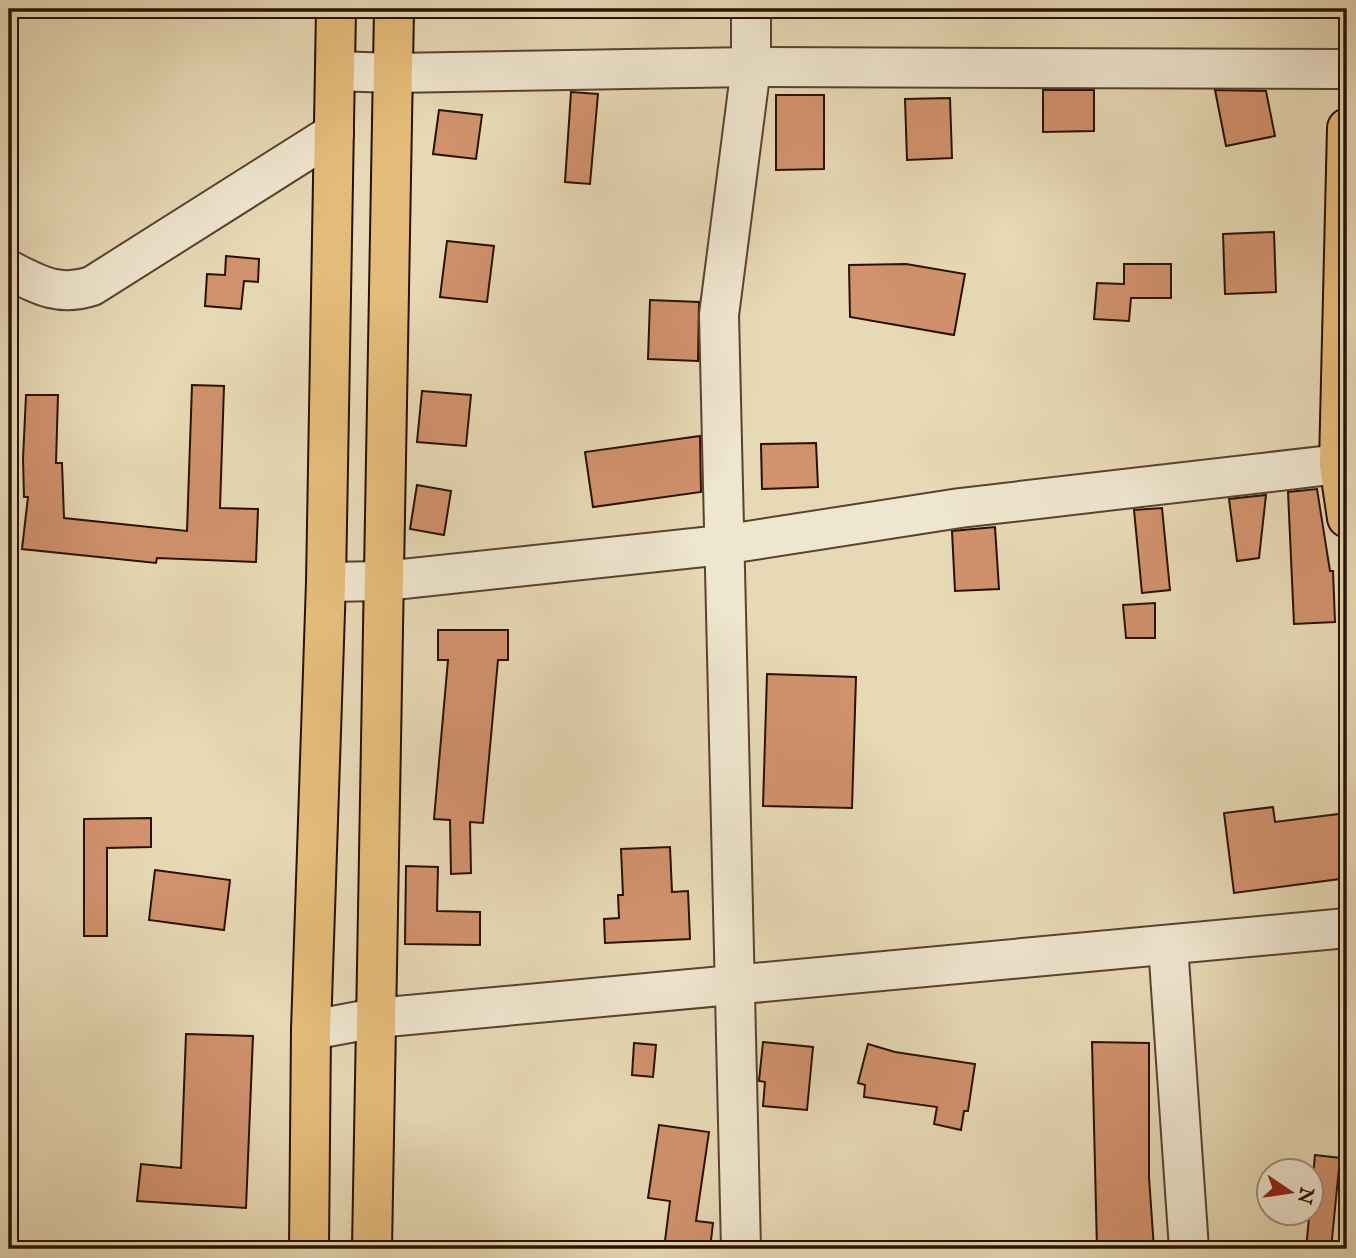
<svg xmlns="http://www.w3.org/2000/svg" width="1356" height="1258" font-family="'IM FELL English',serif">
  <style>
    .building { fill: #d1926d; stroke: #2a1003; stroke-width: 2 }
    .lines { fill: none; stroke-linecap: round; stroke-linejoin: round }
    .minor-casing { stroke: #594230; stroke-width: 42 }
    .major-casing { stroke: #2a1003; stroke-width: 42 }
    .minor { stroke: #efe6cf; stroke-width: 38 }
    .major { stroke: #e4bc7a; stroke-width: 38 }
  </style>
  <rect width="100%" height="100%" fill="#e7d9b5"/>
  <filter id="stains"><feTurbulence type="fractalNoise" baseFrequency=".00286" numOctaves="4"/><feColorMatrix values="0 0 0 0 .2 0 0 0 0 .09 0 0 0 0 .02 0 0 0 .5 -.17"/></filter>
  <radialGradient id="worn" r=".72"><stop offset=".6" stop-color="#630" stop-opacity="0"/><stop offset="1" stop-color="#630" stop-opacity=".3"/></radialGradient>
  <!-- building -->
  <g class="building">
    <polygon points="1043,90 1094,90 1094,131 1043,132"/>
    <polygon points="1215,90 1266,91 1275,136 1226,146"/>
    <polygon points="571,92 598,94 590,184 565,182"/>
    <polygon points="776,95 824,95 824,169 776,170"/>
    <polygon points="950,98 952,158 907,160 905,99"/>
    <polygon points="439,110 482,115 476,159 433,154"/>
    <polygon points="1274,232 1276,292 1225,294 1223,234"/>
    <polygon points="447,241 494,246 487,302 440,297"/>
    <polygon points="226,256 259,259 258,282 244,281 241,309 205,306 207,274 225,275"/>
    <polygon points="906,264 965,274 954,335 850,317 849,265"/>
    <polygon points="1124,264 1171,264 1171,298 1131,298 1129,321 1094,319 1097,283 1124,284"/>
    <polygon points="650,300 699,302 698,361 648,359"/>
    <polygon points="192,385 224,386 220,508 258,509 256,562 157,558 156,563 22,549 28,497 24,497 23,459 26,395 58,395 56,463 62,463 64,518 187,531"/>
    <polygon points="422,391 471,395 466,446 417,442"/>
    <polygon points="700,436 701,492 593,507 585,452"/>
    <polygon points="816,443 818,487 762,489 761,444"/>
    <polygon points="417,485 451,491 444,535 410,529"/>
    <polygon points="1317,489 1330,571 1333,571 1335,622 1294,624 1288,492"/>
    <polygon points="1266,495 1259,558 1237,561 1229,499"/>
    <polygon points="1162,508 1170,590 1142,593 1134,510"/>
    <polygon points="995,527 999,589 955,591 952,531"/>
    <polygon points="1155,603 1155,638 1126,638 1123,605"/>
    <polygon points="438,630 508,630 508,660 498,660 483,823 470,822 471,873 451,874 450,820 434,819 448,660 438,660"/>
    <polygon points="767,674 856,677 852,808 763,806"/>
    <polygon points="1273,807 1275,822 1347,813 1347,878 1234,893 1224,813"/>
    <polygon points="151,818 151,847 107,848 107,936 84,936 84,819"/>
    <polygon points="670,847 672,892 688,891 690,939 605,943 604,919 619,918 618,895 623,895 621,849"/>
    <polygon points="406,866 438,867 437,911 480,912 480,945 405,944"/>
    <polygon points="155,870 230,880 224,930 149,920"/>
    <polygon points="186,1034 253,1036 246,1208 137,1201 141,1164 181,1168"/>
    <polygon points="763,1042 813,1047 807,1110 763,1106 765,1082 759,1081"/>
    <polygon points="1092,1042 1149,1043 1149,1177 1154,1249 1097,1249"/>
    <polygon points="634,1043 656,1045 653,1077 632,1075"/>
    <polygon points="868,1044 895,1052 975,1064 968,1111 964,1111 961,1130 934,1124 937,1107 864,1097 865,1085 858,1083"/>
    <polygon points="659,1125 709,1132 696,1221 713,1223 710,1249 664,1249 670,1201 648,1198"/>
    <polygon points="1315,1155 1340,1158 1331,1249 1306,1249"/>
  </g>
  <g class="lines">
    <defs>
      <g id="minor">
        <polyline points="335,71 393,73 751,67 1347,69"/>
        <path d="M9,270C38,285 59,297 92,286L334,133"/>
        <polyline points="326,582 384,581 722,545 960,508 1339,464"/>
        <polyline points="1168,945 1189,1249"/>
        <polyline points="311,1030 376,1018 1347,928"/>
        <polyline points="741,1249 719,315 751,67 751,9"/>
      </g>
      <g id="major">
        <polyline points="1347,128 1339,464 1347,518"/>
        <polyline points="309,1249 311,1030 326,582 336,9"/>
        <polyline points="372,1249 394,9"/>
      </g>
    </defs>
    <!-- minor casing -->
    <use href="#minor" class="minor-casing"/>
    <!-- major casing -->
    <use href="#major" class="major-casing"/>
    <!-- minor -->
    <use href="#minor" class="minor"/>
    <!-- major -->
    <use href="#major" class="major"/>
  </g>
  <!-- margin -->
  <rect width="1356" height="1258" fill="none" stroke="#e7d9b5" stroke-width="35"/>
  <rect x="10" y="10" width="1335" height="1237" fill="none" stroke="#2a1003" stroke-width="3.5"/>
  <rect x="18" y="18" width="1321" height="1223" fill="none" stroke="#2a1003" stroke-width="2"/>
  <!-- north arrow -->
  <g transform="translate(1290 1192) rotate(103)"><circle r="33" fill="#efe6cf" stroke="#a0907d" stroke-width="2"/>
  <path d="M0-5L12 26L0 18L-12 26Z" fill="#8f2418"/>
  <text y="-10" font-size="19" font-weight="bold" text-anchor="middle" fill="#2a1003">N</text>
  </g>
  <rect width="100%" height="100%" filter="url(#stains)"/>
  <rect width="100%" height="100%" fill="url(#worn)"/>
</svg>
